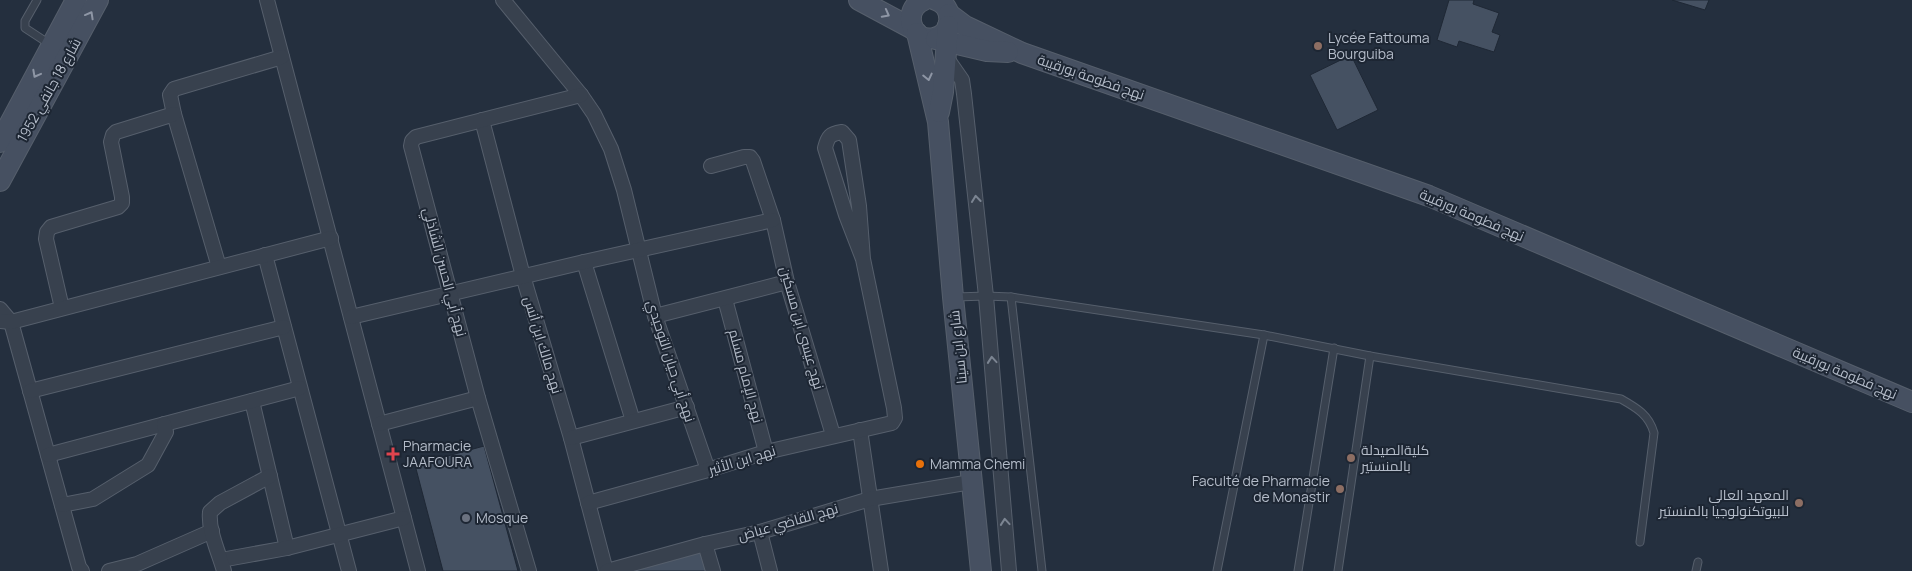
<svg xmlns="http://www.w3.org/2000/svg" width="1912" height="571" font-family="Manrope,Cairo,sans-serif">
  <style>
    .building { fill: #455162; stroke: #1f2835 }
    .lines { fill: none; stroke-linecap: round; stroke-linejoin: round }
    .lane-casing { stroke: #565f6c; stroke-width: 9 }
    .street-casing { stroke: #565f6c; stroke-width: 16 }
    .secondary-casing { stroke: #565f6c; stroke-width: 22 }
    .lane { stroke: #38414e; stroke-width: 7 }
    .street { stroke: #38414e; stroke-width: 14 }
    .secondary { stroke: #465061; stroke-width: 20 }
    .oneway { stroke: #8e96a5 }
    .oneway2 { stroke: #7c8592 }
    .education-dot { fill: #8d6e63; stroke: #1d2633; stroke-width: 2 }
    .health-dot { fill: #e0444e; stroke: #1d2633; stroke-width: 2 }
    .food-dot { fill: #e8710a; stroke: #1d2633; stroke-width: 2 }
    .worship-dot { fill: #6b7280; stroke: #1d2633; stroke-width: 2 }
    .labels { text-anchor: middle; stroke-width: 4; stroke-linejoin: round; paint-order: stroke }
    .poi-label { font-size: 14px; fill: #b4bcc9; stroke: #1d2633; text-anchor: start }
    .street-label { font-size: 14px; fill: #b4bcc9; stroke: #1d2633 }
  </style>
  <rect width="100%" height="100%" fill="#242f3e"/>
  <!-- building -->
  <g class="building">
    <polygon points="1449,0 1474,0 1473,4 1499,13 1492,32 1500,35 1494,52 1459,41 1457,47 1437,40"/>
    <polygon points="1672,0 1709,0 1705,10"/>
    <polygon points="1351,55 1378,110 1337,130 1310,75"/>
    <polygon points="484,446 518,571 443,571 415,465"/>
    <polygon points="702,551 707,571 627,571"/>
  </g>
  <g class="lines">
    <defs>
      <g id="lane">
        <polyline points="37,0 25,21 25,28 51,45"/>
        <path d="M956,297L986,296L1011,297L1264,335L1370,356L1621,399C1637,408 1649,415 1654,433L1640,542"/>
        <polyline points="1011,297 1042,571"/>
        <polyline points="1217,571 1264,335"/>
        <polyline points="1298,571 1334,348"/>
        <polyline points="1338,571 1370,356"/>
        <polyline points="1696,571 1698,562"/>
      </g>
      <g id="street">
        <polyline points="267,0 418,571"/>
        <polyline points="503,0 581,95 594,114 611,149 624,190 655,316 708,470"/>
        <polyline points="946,57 962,80 964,94 986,296 1009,571"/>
        <polyline points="482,120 523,276 571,438 606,571"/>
        <polyline points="711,166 744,157 750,157 753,161 773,220 787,282 833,435"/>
        <polyline points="265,255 349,571"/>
        <polyline points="584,262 633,421"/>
        <polyline points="219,267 174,114 170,95 174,89 282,57"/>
        <polyline points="725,299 766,452"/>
        <polyline points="62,308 46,239 47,232 51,227 118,207 122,203 122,197 111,142 113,135 116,132 174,114"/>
        <polyline points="0,309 11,322 79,567 82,571"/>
        <polyline points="655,316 787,282"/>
        <polyline points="351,317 584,262 773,220"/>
        <polyline points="0,321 11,322 331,238"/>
        <polyline points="30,391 284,327"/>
        <polyline points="252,401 287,548"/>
        <polyline points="379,424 478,398"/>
        <polyline points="860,430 881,571"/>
        <polyline points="571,438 687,407"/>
        <polyline points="48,455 300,388"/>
        <path d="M588,503L708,470L766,452L892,423L895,418L894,408L863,259L846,215L825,148C828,136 830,134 842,132L849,140L859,206L863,259"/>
        <polyline points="62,505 93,499 148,465 166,432 164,424"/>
        <polyline points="760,532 770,571"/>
        <polyline points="705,544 713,571"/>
        <polyline points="221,560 287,548 404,518"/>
        <polyline points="109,571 137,564 212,531"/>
        <path d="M224,571C219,553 208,531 210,512L220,503L270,476"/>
        <polyline points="529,571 478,398 411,146 412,141 416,137 581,95"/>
        <polyline points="607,571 705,544 760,532 870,499 971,482"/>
      </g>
      <g id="secondary">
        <polyline points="859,0 913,29"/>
        <path d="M924,0C901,10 911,43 934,38C954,34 954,6 936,0"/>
        <polyline points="949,14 965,26 1022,53 1429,196 1912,402"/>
        <polyline points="917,33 938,122 953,297 981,571"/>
        <polyline points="936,39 987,51 1008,52"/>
        <polyline points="939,112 943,92 948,26"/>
        <polyline points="0,142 76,0"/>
        <polyline points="0,181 98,0"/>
      </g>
    </defs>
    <!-- lane casing -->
    <use href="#lane" class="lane-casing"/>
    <!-- street casing -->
    <use href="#street" class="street-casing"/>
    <!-- secondary casing -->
    <use href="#secondary" class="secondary-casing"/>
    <!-- lane -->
    <use href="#lane" class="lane"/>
    <!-- street -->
    <use href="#street" class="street"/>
    <!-- secondary -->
    <use href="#secondary" class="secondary"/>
  </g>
  <!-- one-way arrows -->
  <defs><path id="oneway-chevron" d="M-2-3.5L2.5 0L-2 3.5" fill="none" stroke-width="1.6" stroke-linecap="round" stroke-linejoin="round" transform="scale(1.25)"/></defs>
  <g class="oneway">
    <use href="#oneway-chevron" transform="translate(886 14) rotate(28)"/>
    <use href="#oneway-chevron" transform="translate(90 15) rotate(-61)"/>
    <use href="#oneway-chevron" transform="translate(36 74) rotate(118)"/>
    <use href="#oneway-chevron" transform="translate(928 77) rotate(77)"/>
  </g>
  <g class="oneway2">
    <use href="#oneway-chevron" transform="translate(976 199) rotate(-96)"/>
    <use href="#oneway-chevron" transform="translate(992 360) rotate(-95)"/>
    <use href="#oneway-chevron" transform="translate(1005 522) rotate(-95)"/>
  </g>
  <!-- markers -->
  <g class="education-dot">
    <circle cx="1318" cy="46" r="5"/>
    <circle cx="1351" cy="458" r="5"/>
    <circle cx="1340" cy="489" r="5"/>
    <circle cx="1799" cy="503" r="5"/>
  </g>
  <path class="health-dot" d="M390.5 446.5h5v5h5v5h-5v5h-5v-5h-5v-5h5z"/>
  <circle class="food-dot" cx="920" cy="464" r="5"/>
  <circle class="worship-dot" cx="466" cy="518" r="5"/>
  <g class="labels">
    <!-- poi labels -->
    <g class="poi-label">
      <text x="1328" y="43">Lycée Fattouma<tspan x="1328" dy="16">Bourguiba</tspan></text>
      <text x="403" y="451">Pharmacie<tspan x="403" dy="16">JAAFOURA</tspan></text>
      <text x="1361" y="455">كليةالصيدلة<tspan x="1361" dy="16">بالمنستير</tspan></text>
      <text x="930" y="469">Mamma Chemi</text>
      <text x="1330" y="486" text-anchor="end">Faculté de Pharmacie<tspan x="1330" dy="16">de Monastir</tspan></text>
      <text x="1789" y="500" text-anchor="end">المعهد العالي<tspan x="1789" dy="16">للبيوتكنولوجيا بالمنستير</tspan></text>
      <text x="476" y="523">Mosque</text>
    </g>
    <!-- street labels -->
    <g class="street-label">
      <text transform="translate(1091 77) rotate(19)" y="5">نهج فطومة بورقيبة</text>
      <text transform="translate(49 90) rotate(-61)" y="5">شارع 18 جانفي 1952</text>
      <text transform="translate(1472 215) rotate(23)" y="5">نهج فطومة بورقيبة</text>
      <text transform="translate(445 272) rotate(75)" y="5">نهج أبي الحسن الشاذلي</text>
      <text transform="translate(802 328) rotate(74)" y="5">نهج عيسى ابن مسكين</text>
      <text transform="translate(543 345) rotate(73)" y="5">نهج مالك ابن أنس</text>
      <text transform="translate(958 347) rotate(-96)" y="5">شارع ابن سينا</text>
      <text transform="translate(671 361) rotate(72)" y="5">نهج أبي حيان التوحيدي</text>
      <text transform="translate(1845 373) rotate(23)" y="5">نهج فطومة بورقيبة</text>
      <text transform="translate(746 376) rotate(75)" y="5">نهج الإمام مسلم</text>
      <text transform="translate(742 460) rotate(-17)" y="5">نهج ابن الأثير</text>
      <text transform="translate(788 522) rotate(-16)" y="5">نهج القاضي عياض</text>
    </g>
  </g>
</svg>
